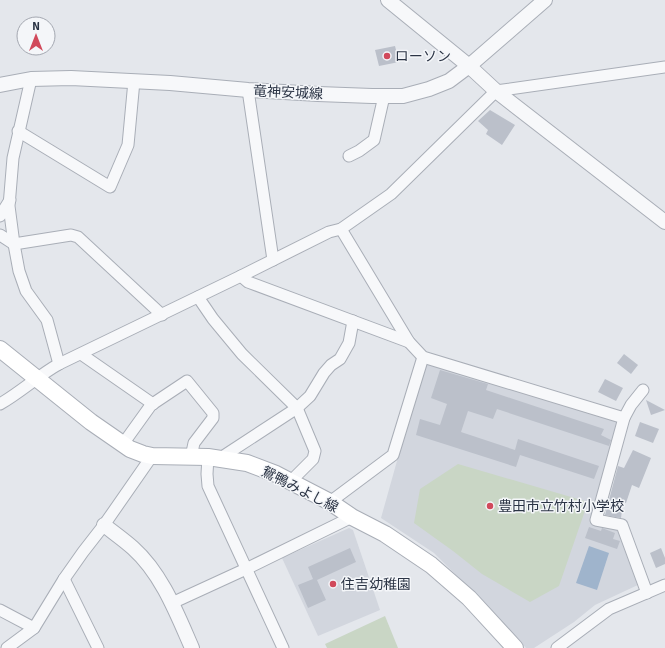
<svg xmlns="http://www.w3.org/2000/svg" width="665" height="648" font-family="Signika,'Noto Sans JP',sans-serif">
  <style>
    .built { fill: #d2d6de }
    .green { fill: #c9d6c5 }
    .water { fill: #9fb4cc }
    .building { fill: #bbc0ca }
    .lines { fill: none; stroke-linecap: round; stroke-linejoin: round }
    .minor-casing { stroke: #a9aeb7; stroke-width: 13 }
    .tertiary-casing { stroke: #a9aeb7; stroke-width: 16 }
    .secondary-casing { stroke: #a9aeb7; stroke-width: 18 }
    .minor { stroke: #f7f8fa; stroke-width: 11 }
    .tertiary { stroke: #f7f8fa; stroke-width: 14 }
    .secondary { stroke: #fff; stroke-width: 16 }
    .poi-dot { fill: #d1495b; stroke: #f4f6f9; stroke-width: 1.5 }
    .labels { text-anchor: middle; stroke-width: 3; stroke-linejoin: round; paint-order: stroke }
    .poi-label { font-size: 14px; fill: #2b3445; stroke: #f4f6f9; text-anchor: start }
    .street-label { font-size: 14px; fill: #2b3445; stroke: #f4f6f9 }
  </style>
  <rect width="100%" height="100%" fill="#e4e7ec"/>
  <!-- built -->
  <g class="built">
    <polygon points="425,361 619,421 601,493 591,523 617,528 640,584 595,605 574,622 534,648 526,648 489,608 434,553 381,518"/>
    <polygon points="349,528 353,530 380,610 318,636 282,558"/>
  </g>
  <!-- green -->
  <g class="green">
    <polygon points="458,464 588,502 559,586 530,602 482,574 453,551 414,523 420,489"/>
    <polygon points="385,616 398,648 327,648 325,644"/>
  </g>
  <!-- water -->
  <polygon class="water" points="589,546 609,553 597,590 576,583"/>
  <!-- building -->
  <g class="building">
    <polygon points="395,46 399,62 379,66 375,50"/>
    <polygon points="490,110 515,125 502,145 486,134 488,130 478,121"/>
    <polygon points="624,354 638,365 631,374 617,363"/>
    <polygon points="440,370 488,384 486,390 604,429 601,435 611,440 609,446 497,409 493,419 468,411 461,432 515,450 518,439 599,466 594,479 520,455 516,467 416,435 420,419 440,425 447,404 431,398"/>
    <polygon points="605,379 623,388 616,401 598,392"/>
    <polygon points="646,400 665,410 651,415"/>
    <polygon points="640,422 659,429 653,443 635,436"/>
    <polygon points="633,450 651,458 639,488 632,485 626,503 623,502 621,518 605,515 618,466 624,468"/>
    <polygon points="589,527 601,531 602,528 615,533 613,539 620,541 617,549 585,538"/>
    <polygon points="350,548 356,562 317,580 326,600 308,608 298,585 313,579 308,567"/>
    <polygon points="661,548 665,558 665,564 656,568 650,553"/>
  </g>
  <g class="lines">
    <defs>
      <g id="minor">
        <polyline points="31,79 13,158 9,206 14,244 19,271 26,291 47,320 59,364"/>
        <polyline points="248,90 273,260"/>
        <polyline points="18,131 110,187 128,145 134,81"/>
        <polyline points="349,156 359,151 374,140 384,96"/>
        <polyline points="0,216 10,200"/>
        <polyline points="341,229 409,342 423,357 624,418"/>
        <polyline points="0,235 14,244 71,235 78,237 162,315"/>
        <polyline points="241,276 248,282 409,342"/>
        <polyline points="198,297 213,319 242,354 297,408 315,451 313,459 290,482"/>
        <polyline points="81,354 153,404"/>
        <polyline points="643,390 631,405 624,418 596,520 622,525 647,593"/>
        <path d="M0,404C21,392 39,375 59,364L241,276L329,232L341,229L391,194L496,91L665,67"/>
        <polyline points="123,444 151,405 187,381 213,413 213,418 194,443 191,457"/>
        <polyline points="208,457 207,474 208,486 283,648"/>
        <polyline points="219,459 297,408 310,396 324,373 331,365 340,359 349,343 353,321"/>
        <polyline points="330,502 393,455 423,357"/>
        <polyline points="64,579 98,648"/>
        <polyline points="172,603 246,569 352,517"/>
        <polyline points="0,610 34,628"/>
        <polyline points="7,648 34,628 64,579 83,552 104,525 152,456"/>
        <polyline points="557,648 609,609 665,585"/>
      </g>
      <g id="tertiary">
        <polyline points="388,0 469,66 496,91 665,222"/>
        <polyline points="0,85 31,79 71,78 170,83 248,90 318,94 372,96 403,96 429,89 449,81 469,66 545,0"/>
        <path d="M104,525C114,533 124,540 133,548C162,574 177,614 192,648"/>
      </g>
      <polyline id="secondary" points="0,349 91,422 130,449 143,454 152,456 208,457 247,463 276,474 330,502 352,517 385,534 431,565 469,598 515,648"/>
    </defs>
    <!-- minor casing -->
    <use href="#minor" class="minor-casing"/>
    <!-- tertiary casing -->
    <use href="#tertiary" class="tertiary-casing"/>
    <!-- secondary casing -->
    <use href="#secondary" class="secondary-casing"/>
    <!-- minor -->
    <use href="#minor" class="minor"/>
    <!-- tertiary -->
    <use href="#tertiary" class="tertiary"/>
    <!-- secondary -->
    <use href="#secondary" class="secondary"/>
  </g>
  <!-- markers -->
  <g class="poi-dot">
    <circle cx="387" cy="56" r="4"/>
    <circle cx="490" cy="506" r="4"/>
    <circle cx="333" cy="584" r="4"/>
  </g>
  <g class="labels">
    <!-- poi labels -->
    <g class="poi-label">
      <text x="395" y="61">ローソン</text>
      <text x="498" y="511">豊田市立竹村小学校</text>
      <text x="341" y="589">住吉幼稚園</text>
    </g>
    <!-- street labels -->
    <g class="street-label">
      <text transform="translate(288 92) rotate(3)" y="5">竜神安城線</text>
      <text transform="translate(300 489) rotate(27)" y="5">鴛鴨みよし線</text>
    </g>
  </g>
  <!-- north arrow -->
  <g transform="translate(36 36)"><circle r="19" fill="#f4f6f9" stroke="#a4a8b1"/>
  <path d="M0-3L7 15L0 10L-7 15Z" fill="#d1495b"/>
  <text y="-6" font-size="11" font-weight="bold" text-anchor="middle" fill="#2b3445">N</text>
  </g>
</svg>
